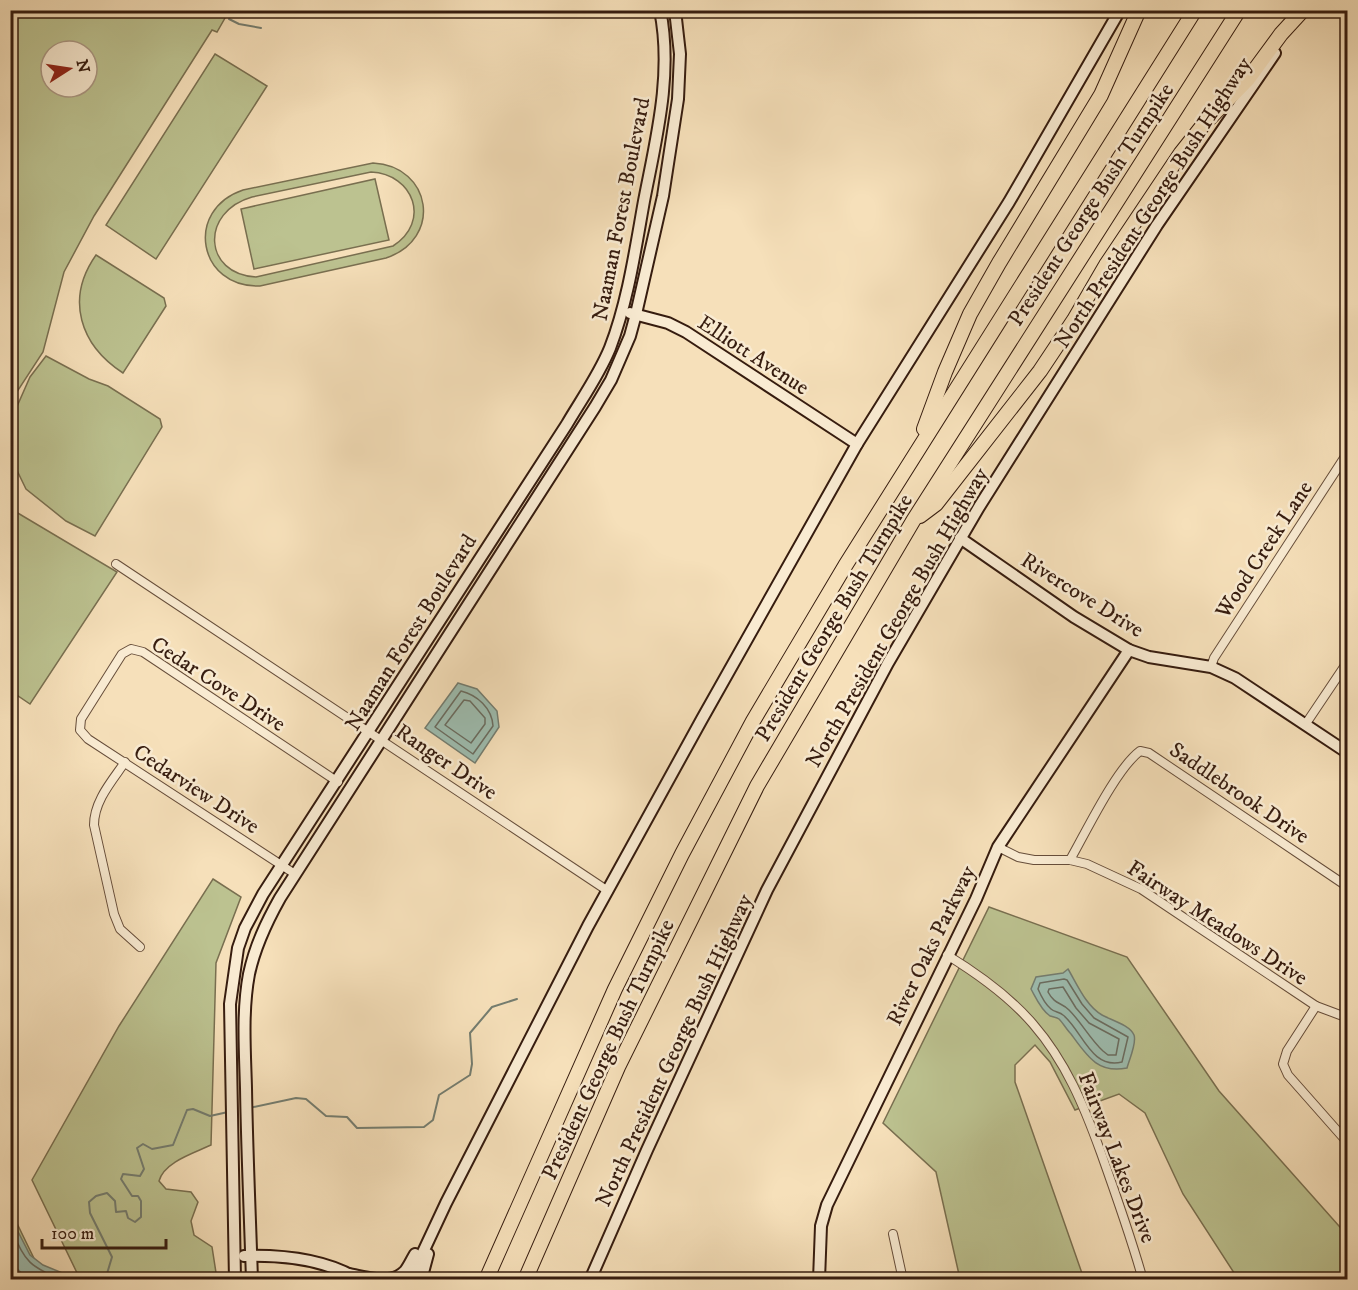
<svg xmlns="http://www.w3.org/2000/svg" width="1358" height="1290" font-family="'IM FELL DW Pica',serif">
  <style>
    .green { fill: #bcc290; stroke: #796f50; stroke-width: 1.5; fill-rule: evenodd }
    .water { fill: #9dbdb0; stroke: #747d70; stroke-width: 1.5 }
    .lines { fill: none; stroke-linecap: round; stroke-linejoin: round }
    .shore { stroke: #6a6c60; stroke-width: 1.5 }
    .stream { stroke: #747d70; stroke-width: 2 }
    .street-casing { stroke: #664d3a; stroke-width: 10 }
    .secondary-casing { stroke: #361c0f; stroke-width: 14 }
    .highway-casing { stroke: #361c0f; stroke-width: 16 }
    .street { stroke: #f9ebd2; stroke-width: 8 }
    .secondary { stroke: #f9ebd2; stroke-width: 10 }
    .highway { stroke: #f6e0ba; stroke-width: 14 }
    .labels { text-anchor: middle; stroke-width: 5; stroke-linejoin: round; paint-order: stroke }
    .street-label { font-size: 22px; fill: #361c0f; stroke: #f9ebd2 }
  </style>
  <rect width="100%" height="100%" fill="#f6e0ba"/>
  <filter id="stains"><feTurbulence type="fractalNoise" baseFrequency=".00333" numOctaves="4"/><feColorMatrix values="0 0 0 0 .2 0 0 0 0 .09 0 0 0 0 .02 0 0 0 .5 -.17"/></filter>
  <radialGradient id="worn" r=".72"><stop offset=".6" stop-color="#630" stop-opacity="0"/><stop offset="1" stop-color="#630" stop-opacity=".3"/></radialGradient>
  <!-- green -->
  <g class="green">
    <path d="M11,10L229,11L217,32L212,30L94,216L64,272L43,352L11,401ZM51,51H87V87H51Z"/>
    <polygon points="215,54 267,86 156,259 106,225"/>
    <path d="M373,163C432,166 443,239 386,258L260,286C198,288 184,210 243,190ZM371,172C414,174 431,222 393,246L256,277C203,274 200,212 252,197Z"/>
    <polygon points="375,179 389,240 254,269 241,209"/>
    <path d="M96,255L164,298L166,306L123,373C80,345 65,299 96,255Z"/>
    <polygon points="46,356 89,379 108,386 160,419 162,427 95,536 66,521 26,489 11,458 11,439 15,411 30,377"/>
    <polygon points="11,509 117,572 30,704 11,691"/>
    <path d="M213,879L241,897L216,963L211,1145C194,1153 164,1162 159,1181L166,1189L191,1192L198,1202L191,1221L194,1235L212,1247L217,1279H80L32,1180L119,1026Z"/>
    <polygon points="989,907 1127,957 1219,1091 1347,1235 1347,1279 1238,1279 1183,1194 1145,1113 1119,1094 1075,1110 1050,1062 1035,1045 1015,1065 1015,1082 1084,1279 960,1279 936,1172 883,1123"/>
    <polygon points="10,1209 44,1279 11,1279"/>
  </g>
  <!-- water -->
  <g class="water">
    <polygon points="458,683 477,689 497,711 499,727 475,763 425,728"/>
    <path d="M1068,969C1077,984 1086,1006 1102,1015C1111,1020 1130,1025 1134,1035C1137,1043 1129,1060 1127,1068C1098,1074 1087,1056 1071,1034C1067,1030 1063,1023 1059,1019C1056,1017 1053,1017 1050,1016C1041,1010 1036,998 1031,989L1036,977L1063,973Z"/>
    <polygon points="10,1216 30,1255 43,1265 77,1279 27,1279 11,1262"/>
  </g>
  <g class="lines">
    <!-- shore -->
    <g class="shore">
      <path d="M461,691C477,695 492,708 493,726L473,754L435,727Z"/>
      <polygon points="464,700 470,701 485,718 485,724 471,743 445,725"/>
      <path d="M1064,979L1067,980L1082,1004L1094,1018L1128,1037L1122,1062C1091,1070 1082,1030 1063,1015C1060,1012 1054,1012 1051,1009C1045,1004 1041,996 1038,989L1040,983Z"/>
      <path d="M1063,987L1076,1008L1089,1023L1119,1039L1116,1055H1108L1103,1051C1090,1039 1082,1023 1069,1010C1061,1002 1055,1005 1048,992L1049,989Z"/>
      <path d="M10,1227C26,1261 26,1265 62,1280"/>
    </g>
    <!-- stream -->
    <g class="stream">
      <polyline points="209,10 216,13"/>
      <polyline points="229,19 239,24 261,28"/>
      <polyline points="249,1108 296,1098 306,1099 326,1116 347,1117 357,1128 424,1127 433,1120 439,1095 470,1075 472,1064 470,1033 492,1007 517,999"/>
      <polyline points="109,1280 106,1277 112,1257 90,1213 89,1202 96,1196 107,1193 115,1201 116,1212 126,1211 128,1218 135,1222 141,1217 141,1201 138,1196 132,1196 121,1179 123,1174 140,1176 144,1169 137,1148 143,1144 152,1149 173,1145 187,1110 193,1109 210,1116 228,1112"/>
    </g>
    <defs>
      <g id="street">
        <polyline points="116,564 608,891"/>
        <polyline points="1211,667 1214,658 1348,452"/>
        <polyline points="1305,725 1348,661"/>
        <path d="M125,762C112,781 94,801 94,825L114,914L120,929L140,947"/>
        <polyline points="998,847 1018,857 1034,860 1070,860 1087,864 1141,889 1316,1006 1348,1018"/>
        <path d="M1070,860C1086,832 1116,769 1140,751L1149,753L1348,887"/>
        <polyline points="295,874 88,739 80,730 81,719 122,654 131,649 143,652 338,782"/>
        <path d="M947,955C978,974 1009,996 1033,1024C1066,1062 1084,1106 1101,1153C1116,1195 1131,1237 1143,1280"/>
        <polyline points="1316,1006 1287,1051 1283,1064 1288,1075 1348,1143"/>
        <polyline points="893,1234 903,1280"/>
      </g>
      <g id="secondary">
        <polyline points="630,313 668,323 686,332 857,444"/>
        <polyline points="960,538 1074,617 1129,650 1149,657 1211,667 1235,678 1348,753"/>
        <path d="M244,1256C280,1255 322,1259 354,1277"/>
        <path d="M348,1274C366,1277 391,1286 405,1271C409,1266 412,1259 415,1254"/>
        <path d="M235,1280L230,1004L238,948L245,928L263,894L567,424C581,400 599,375 610,348C628,301 635,251 644,201C656,139 673,74 660,10"/>
        <path d="M252,1280C250,1216 247,1152 246,1088C245,1051 242,1011 249,974C255,946 266,923 280,898L595,407L611,380L630,336L636,314L663,196L678,99L680,54L675,10"/>
        <polyline points="410,1280 446,1203 588,926 702,719 857,444 1009,202 1120,10"/>
        <polyline points="421,1280 428,1254"/>
        <polyline points="590,1280 647,1150 767,890 888,663 979,507 1157,225 1275,53"/>
        <polyline points="819,1280 821,1226 827,1205 976,899 998,847 1129,650"/>
      </g>
      <g id="highway">
        <polyline points="924,429 945,372 970,314 999,263 1101,95 1139,10"/>
        <polyline points="920,516 936,504 1040,371 1074,320 1106,265 1181,153 1204,124 1248,79 1281,34 1303,10"/>
        <polyline points="486,1280 615,989 682,854 753,721 845,566 1195,10"/>
        <polyline points="525,1280 618,1067 757,786 913,521 1239,10"/>
      </g>
    </defs>
    <!-- street casing -->
    <use href="#street" class="street-casing"/>
    <!-- secondary casing -->
    <use href="#secondary" class="secondary-casing"/>
    <!-- highway casing -->
    <use href="#highway" class="highway-casing"/>
    <!-- street -->
    <use href="#street" class="street"/>
    <!-- secondary -->
    <use href="#secondary" class="secondary"/>
    <!-- highway -->
    <use href="#highway" class="highway"/>
  </g>
  <g class="labels">
    <!-- street labels -->
    <g class="street-label">
      <text transform="translate(1152 202) rotate(-57)" y="8">North President George Bush Highway</text>
      <text transform="translate(1090 204) rotate(-57)" y="8">President George Bush Turnpike</text>
      <text transform="translate(620 209) rotate(-79)" y="8">Naaman Forest Boulevard</text>
      <text transform="translate(754 354) rotate(33)" y="8">Elliott Avenue</text>
      <text transform="translate(1263 549) rotate(-57)" y="8">Wood Creek Lane</text>
      <text transform="translate(1083 594) rotate(32)" y="8">Rivercove Drive</text>
      <text transform="translate(833 617) rotate(-59)" y="8">President George Bush Turnpike</text>
      <text transform="translate(896 617) rotate(-60)" y="8">North President George Bush Highway</text>
      <text transform="translate(410 632) rotate(-58)" y="8">Naaman Forest Boulevard</text>
      <text transform="translate(219 683) rotate(33)" y="8">Cedar Cove Drive</text>
      <text transform="translate(447 761) rotate(34)" y="8">Ranger Drive</text>
      <text transform="translate(197 788) rotate(33)" y="8">Cedarview Drive</text>
      <text transform="translate(1240 792) rotate(34)" y="8">Saddlebrook Drive</text>
      <text transform="translate(1218 922) rotate(33)" y="8">Fairway Meadows Drive</text>
      <text transform="translate(930 945) rotate(-64)" y="8">River Oaks Parkway</text>
      <text transform="translate(607 1049) rotate(-65)" y="8">President George Bush Turnpike</text>
      <text transform="translate(673 1050) rotate(-65)" y="8">North President George Bush Highway</text>
      <text transform="translate(1118 1157) rotate(69)" y="8">Fairway Lakes Drive</text>
    </g>
  </g>
  <!-- margin -->
  <rect width="1358" height="1290" fill="none" stroke="#f6e0ba" stroke-width="36"/>
  <rect x="12" y="12" width="1334" height="1266" fill="none" stroke="#361c0f" stroke-width="3"/>
  <rect x="18" y="18" width="1322" height="1254" fill="none" stroke="#361c0f" stroke-width="1.5"/>
  <!-- north arrow -->
  <g transform="translate(69 69) rotate(78)"><circle r="28" fill="#f9ebd2" stroke="#ab9884" stroke-width="1.5"/>
  <path d="M0-4.5L10 22L0 15L-10 22Z" fill="#8f2418"/>
  <text y="-9" font-size="16" font-weight="bold" text-anchor="middle" fill="#361c0f">N</text>
  </g>
  <!-- scale -->
  <path d="M42 1239v9h124v-9" fill="none" stroke="#361c0f" stroke-width="3"/>
  <text x="51" y="1239" font-size="18" fill="#361c0f" stroke="#f9ebd2" stroke-width="4.5" paint-order="stroke">100 m</text>
  <rect width="100%" height="100%" filter="url(#stains)"/>
  <rect width="100%" height="100%" fill="url(#worn)"/>
</svg>
